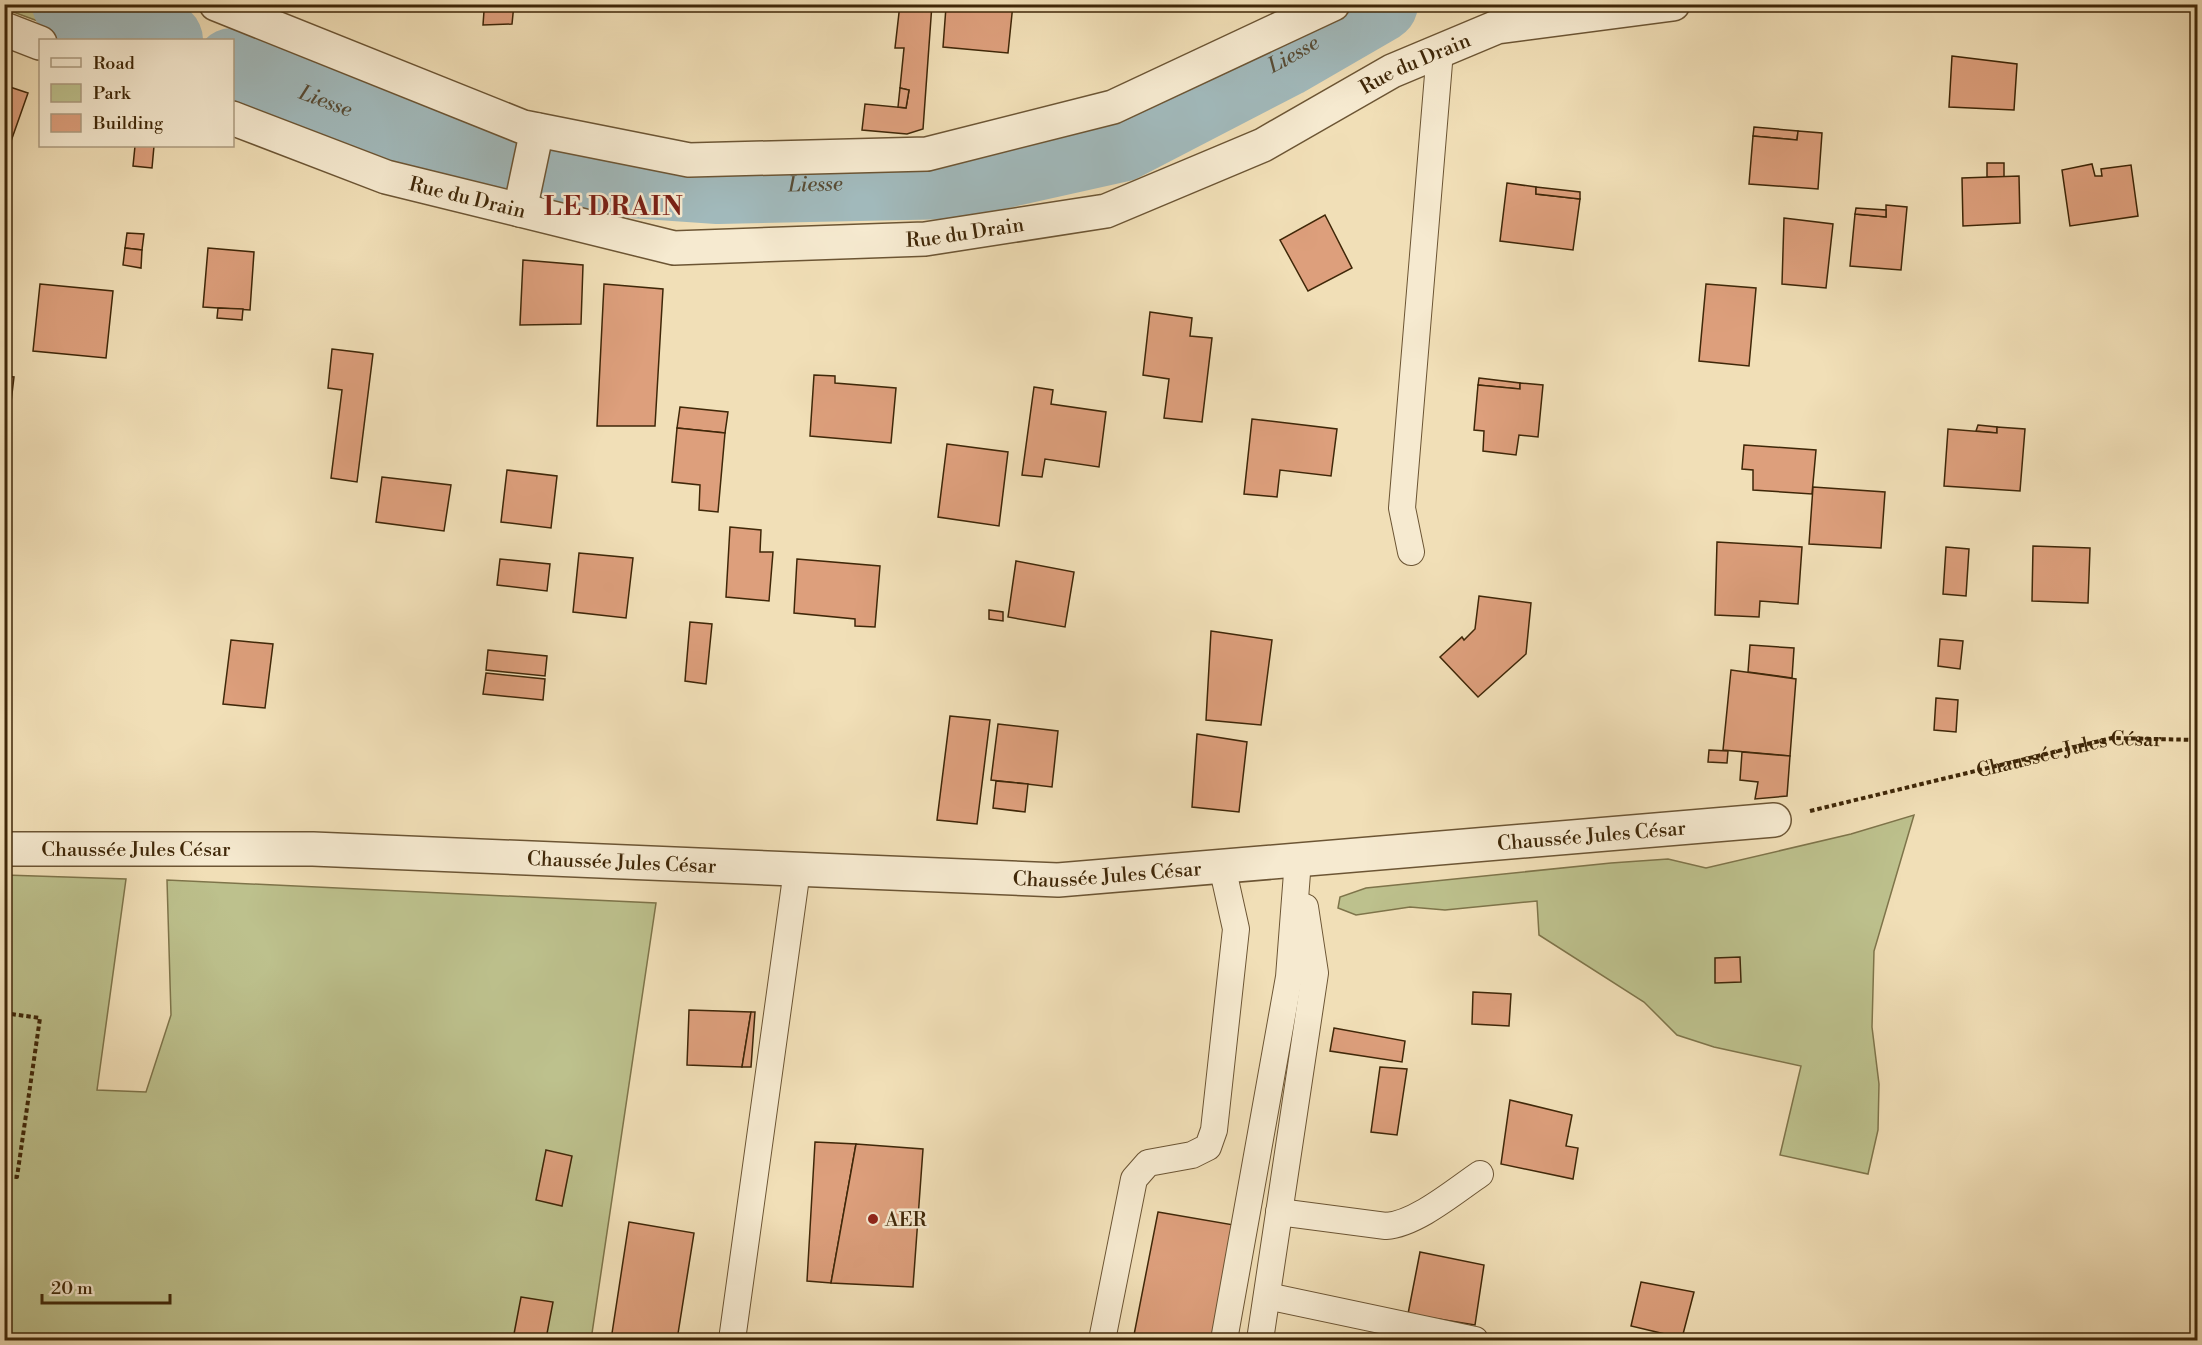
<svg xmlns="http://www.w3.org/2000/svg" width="2202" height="1345" font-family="'Libre Bodoni',serif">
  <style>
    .green { fill: #bdc18d; stroke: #7e744a; stroke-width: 1.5 }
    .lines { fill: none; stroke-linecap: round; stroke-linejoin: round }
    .river { stroke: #a1b9bb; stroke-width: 76 }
    .building { fill: #dd9f7c; stroke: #3f2708; stroke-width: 1.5 }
    .service-casing { stroke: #6c5534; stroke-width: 28 }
    .minor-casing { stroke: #6c5534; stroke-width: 36 }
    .path { stroke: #3f2708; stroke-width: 4; stroke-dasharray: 4.5 3; stroke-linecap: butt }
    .service { stroke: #f6ead0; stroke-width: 26 }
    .minor { stroke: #f6ead0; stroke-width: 33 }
    .poi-dot { fill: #8f2418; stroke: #f6ead0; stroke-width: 2 }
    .labels { text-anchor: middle; stroke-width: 5; stroke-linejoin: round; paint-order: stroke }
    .street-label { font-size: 20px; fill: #3f2708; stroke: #f6ead0 }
    .poi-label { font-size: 20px; fill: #3f2708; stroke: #f6ead0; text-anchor: start }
    .water-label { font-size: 21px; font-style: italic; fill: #584c35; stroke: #f6ead0 }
    .district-label { font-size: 26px; font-weight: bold; letter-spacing: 1.5px; fill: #7a1f14; stroke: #f6ead0 }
  </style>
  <rect width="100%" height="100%" fill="#f1dfb7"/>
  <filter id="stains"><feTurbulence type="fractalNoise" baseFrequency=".00333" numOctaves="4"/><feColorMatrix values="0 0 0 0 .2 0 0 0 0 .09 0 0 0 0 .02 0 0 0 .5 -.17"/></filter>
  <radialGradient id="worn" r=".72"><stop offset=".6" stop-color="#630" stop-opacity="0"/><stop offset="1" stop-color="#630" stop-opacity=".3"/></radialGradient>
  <!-- green -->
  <g class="green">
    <polygon points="5,4 77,4 77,5 65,31 5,9"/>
    <polygon points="1914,815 1874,951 1872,1027 1879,1084 1878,1130 1868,1174 1780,1155 1801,1066 1714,1047 1677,1035 1644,1002 1539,935 1537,901 1445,910 1410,907 1356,915 1338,908 1340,897 1366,888 1611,863 1668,859 1706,868 1851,834"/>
    <polygon points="5,875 126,879 97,1090 146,1092 171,1015 167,880 656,903 591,1340 5,1340"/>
  </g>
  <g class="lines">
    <!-- river -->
    <g class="river">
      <polyline points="70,4 165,40"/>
      <path id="s1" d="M232,66L517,172L718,186L955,181L1121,144L1285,59L1380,4"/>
    </g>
  </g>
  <!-- building -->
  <g class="building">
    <polygon points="454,4 514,4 512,24 483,25 484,11 454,6"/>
    <polygon points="720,4 764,4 764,10"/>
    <polygon points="900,4 932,4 923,129 907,134 862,130 865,104 906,108 909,90 900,88 904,48 895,48"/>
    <polygon points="972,4 1013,4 1008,53 943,47 946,7 971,9"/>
    <polygon points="1952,56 2017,64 2014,110 1949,107"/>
    <polygon points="4,85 28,93 10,144 4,142"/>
    <polygon points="900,88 909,90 906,108 898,107"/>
    <polygon points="1754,127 1798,131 1797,140 1753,136"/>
    <polygon points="1798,131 1822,133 1818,189 1749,184 1753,136 1797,140"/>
    <polygon points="135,146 154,146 152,168 133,166"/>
    <rect x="1987" y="163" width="17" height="14"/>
    <polygon points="2092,164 2095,176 2102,176 2101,169 2131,165 2138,216 2070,226 2062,170"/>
    <polygon points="2019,176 2020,223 1963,226 1962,178"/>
    <polygon points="1507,183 1536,187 1536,194 1580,199 1573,250 1500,241"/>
    <polygon points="1536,187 1580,192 1580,199 1536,194"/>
    <polygon points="1886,205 1907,207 1901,270 1850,266 1855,214 1886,217"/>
    <polygon points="1856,208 1886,210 1886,217 1855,214"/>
    <polygon points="1325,215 1352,268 1308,291 1280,240"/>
    <polygon points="1784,218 1833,224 1826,288 1782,284"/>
    <polygon points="127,233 144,234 142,250 125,248"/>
    <polygon points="125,248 142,250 141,268 123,265"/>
    <polygon points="208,248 254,252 250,310 203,307"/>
    <polygon points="523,260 583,265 581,324 520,325"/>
    <polygon points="40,284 113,291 106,358 33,351"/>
    <polygon points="604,284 663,289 655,426 597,426"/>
    <polygon points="1706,284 1756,288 1749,366 1699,361"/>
    <polygon points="218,308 243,309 242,320 217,318"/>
    <polygon points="1150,312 1192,318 1190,336 1212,338 1202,422 1164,418 1169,379 1143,375"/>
    <polygon points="332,349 373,354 357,482 331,478 342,390 328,388"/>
    <polygon points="814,375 835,376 835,383 896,388 891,443 810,436"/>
    <polygon points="4,376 14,377 8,427 4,426"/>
    <polygon points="1479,378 1520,383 1520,389 1478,385"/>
    <polygon points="1520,383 1543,385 1538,437 1519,435 1516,455 1483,451 1484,431 1474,430 1478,385 1520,389"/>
    <polygon points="1034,387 1053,390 1051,404 1106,412 1099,467 1045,459 1042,477 1022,475"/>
    <polygon points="680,407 728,412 725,433 677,428"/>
    <polygon points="1252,419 1337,429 1331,476 1280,470 1277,497 1244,494"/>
    <polygon points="1978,425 1997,427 1997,433 1976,431"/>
    <polygon points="1997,427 2025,429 2020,491 1944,486 1948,429 1997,433"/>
    <polygon points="677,428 725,433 718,512 699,510 700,485 672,482"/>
    <polygon points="947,444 1008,452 999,526 938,517"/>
    <polygon points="1744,445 1816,450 1812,494 1753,490 1753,470 1742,469"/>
    <polygon points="507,470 557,476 551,528 501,522"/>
    <polygon points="382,477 451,485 444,531 376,522"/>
    <polygon points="1813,487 1885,492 1881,548 1809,544"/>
    <polygon points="730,527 761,530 760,552 773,552 769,601 726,597"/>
    <polygon points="1717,542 1802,547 1798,604 1760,601 1759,617 1715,615"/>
    <polygon points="2033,546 2090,548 2088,603 2032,601"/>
    <polygon points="1946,547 1969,549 1966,596 1943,594"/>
    <polygon points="579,553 633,558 626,618 573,612"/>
    <polygon points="500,559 550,564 547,591 497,585"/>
    <polygon points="797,559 880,566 875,627 855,626 855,619 794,613"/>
    <polygon points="1016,561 1074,572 1065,627 1008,617"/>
    <polygon points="1479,596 1531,603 1526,654 1478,697 1440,657 1462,637 1464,640 1475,629"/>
    <polygon points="989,610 1003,612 1003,621 989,619"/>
    <polygon points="690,622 712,624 706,684 685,681"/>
    <polygon points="1211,631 1272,640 1261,725 1206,720"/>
    <polygon points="1940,639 1963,641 1960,669 1938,666"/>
    <polygon points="231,640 273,644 265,708 223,704"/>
    <polygon points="1750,645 1794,648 1792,678 1748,672"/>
    <polygon points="488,650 547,656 545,676 486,670"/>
    <polygon points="1731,670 1796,679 1790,756 1723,750"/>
    <polygon points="486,673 545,679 543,700 483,694"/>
    <polygon points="1936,698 1958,700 1956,732 1934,730"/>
    <polygon points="950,716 990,720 977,824 937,820"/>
    <polygon points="998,724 1058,731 1052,787 991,780"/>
    <polygon points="1197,734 1247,742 1239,812 1192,807"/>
    <polygon points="1709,750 1728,751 1727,763 1708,762"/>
    <polygon points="1742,752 1790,756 1787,796 1755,799 1758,782 1740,780"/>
    <polygon points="996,781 1028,784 1025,812 993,808"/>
    <polygon points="1740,957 1741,982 1715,983 1715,958"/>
    <polygon points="1473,992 1511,994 1509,1026 1472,1024"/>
    <polygon points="689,1010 751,1012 742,1067 687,1065"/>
    <polygon points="751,1012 755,1012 751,1067 742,1067"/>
    <polygon points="1334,1028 1405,1041 1402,1062 1330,1051"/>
    <polygon points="1380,1067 1407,1069 1397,1135 1371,1132"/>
    <polygon points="1510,1100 1572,1115 1566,1146 1578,1148 1573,1179 1501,1164"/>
    <polygon points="815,1142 856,1144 831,1283 807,1281"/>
    <polygon points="856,1144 923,1149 913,1287 831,1283"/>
    <polygon points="546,1150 572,1156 562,1206 536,1200"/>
    <polygon points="1158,1212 1234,1225 1212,1340 1133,1340"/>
    <polygon points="629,1222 694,1233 677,1340 611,1340"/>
    <polygon points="1420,1252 1484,1265 1475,1325 1408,1314"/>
    <polygon points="1641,1282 1694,1292 1682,1338 1631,1326"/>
    <polygon points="521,1297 553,1302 546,1339 514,1334"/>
  </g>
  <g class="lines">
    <defs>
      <g id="service">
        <polyline points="1411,552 1402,508 1440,51"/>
        <path d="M1279,1212L1386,1226C1416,1224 1455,1191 1480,1174"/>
        <polyline points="1267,1296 1475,1340"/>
        <polyline points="732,1340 797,870"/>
        <polyline points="1102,1340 1134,1179 1148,1163 1192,1155 1208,1147 1214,1130 1236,929 1222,866"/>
        <polyline points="1224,1340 1289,977 1298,860"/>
        <polyline points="1260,1340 1315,973 1305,907"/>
      </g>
      <g id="minor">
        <polyline points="216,4 523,127 689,160 927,154 1113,107 1333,4"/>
        <polyline points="4,29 40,43"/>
        <path id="s3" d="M232,118L386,177L674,248L925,239L1106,211L1263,145L1392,71L1497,27L1673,4"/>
        <polyline points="520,210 537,130"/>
        <path id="s4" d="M4,849H313L1058,880L1774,820"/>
      </g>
    </defs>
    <!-- service casing -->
    <use href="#service" class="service-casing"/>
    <!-- minor casing -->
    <use href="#minor" class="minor-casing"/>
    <!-- path -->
    <g class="path">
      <path id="s2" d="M1810,811L2112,738L2198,740"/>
      <polyline points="4,1013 40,1018 17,1177 4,1176"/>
    </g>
    <!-- service -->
    <use href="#service" class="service"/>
    <!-- minor -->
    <use href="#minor" class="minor"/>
  </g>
  <!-- markers -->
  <circle class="poi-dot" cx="873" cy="1219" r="6"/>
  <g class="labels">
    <!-- street labels -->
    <g class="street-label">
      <text dy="7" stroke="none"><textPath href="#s3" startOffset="1239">Rue du Drain</textPath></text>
      <text dy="7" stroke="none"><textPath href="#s3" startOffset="249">Rue du Drain</textPath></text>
      <text dy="7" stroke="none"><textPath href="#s3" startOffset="753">Rue du Drain</textPath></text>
      <text dy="7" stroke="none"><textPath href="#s2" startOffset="266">Chaussée Jules César</textPath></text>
      <text dy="7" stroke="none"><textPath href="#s4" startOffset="1590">Chaussée Jules César</textPath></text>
      <text dy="7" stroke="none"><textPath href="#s4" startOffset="132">Chaussée Jules César</textPath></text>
      <text dy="7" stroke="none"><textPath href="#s4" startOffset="618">Chaussée Jules César</textPath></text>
      <text dy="7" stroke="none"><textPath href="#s4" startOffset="1104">Chaussée Jules César</textPath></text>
    </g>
    <!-- poi labels -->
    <g class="poi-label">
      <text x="885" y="1226">AER</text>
    </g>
    <!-- water labels -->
    <g class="water-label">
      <text dy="7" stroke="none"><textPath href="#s1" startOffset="1107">Liesse</textPath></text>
      <text dy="7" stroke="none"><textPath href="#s1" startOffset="100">Liesse</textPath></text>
      <text dy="7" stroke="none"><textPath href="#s1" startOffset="603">Liesse</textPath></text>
    </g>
    <!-- district labels -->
    <g class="district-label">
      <text x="614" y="215">LE DRAIN</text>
    </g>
  </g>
  <!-- margin -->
  <rect width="2202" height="1345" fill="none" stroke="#f1dfb7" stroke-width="24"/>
  <rect x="6" y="6" width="2190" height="1333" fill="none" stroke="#3f2708" stroke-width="3"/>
  <rect x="12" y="12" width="2178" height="1321" fill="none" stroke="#3f2708" stroke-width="1.5"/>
  <!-- legend -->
  <rect x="39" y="39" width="195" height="108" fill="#f6ead0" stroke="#ad9c80" stroke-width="1.5"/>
  <rect x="51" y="58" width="30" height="9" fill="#f6ead0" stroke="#ad9c80" stroke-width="1.5"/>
  <text x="93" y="69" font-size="18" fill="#3f2708">Road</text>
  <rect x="51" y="84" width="30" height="18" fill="#bdc18d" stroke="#ad9c80" stroke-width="1.5"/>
  <text x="93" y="99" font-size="18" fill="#3f2708">Park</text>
  <rect x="51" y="114" width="30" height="18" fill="#dd9f7c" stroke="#ad9c80" stroke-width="1.5"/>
  <text x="93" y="129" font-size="18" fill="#3f2708">Building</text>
  <!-- scale -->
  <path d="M42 1294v9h128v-9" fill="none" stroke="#3f2708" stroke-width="3"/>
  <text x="51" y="1294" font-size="18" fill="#3f2708" stroke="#f6ead0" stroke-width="4.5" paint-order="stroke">20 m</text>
  <rect width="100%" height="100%" filter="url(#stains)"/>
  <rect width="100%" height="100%" fill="url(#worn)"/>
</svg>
